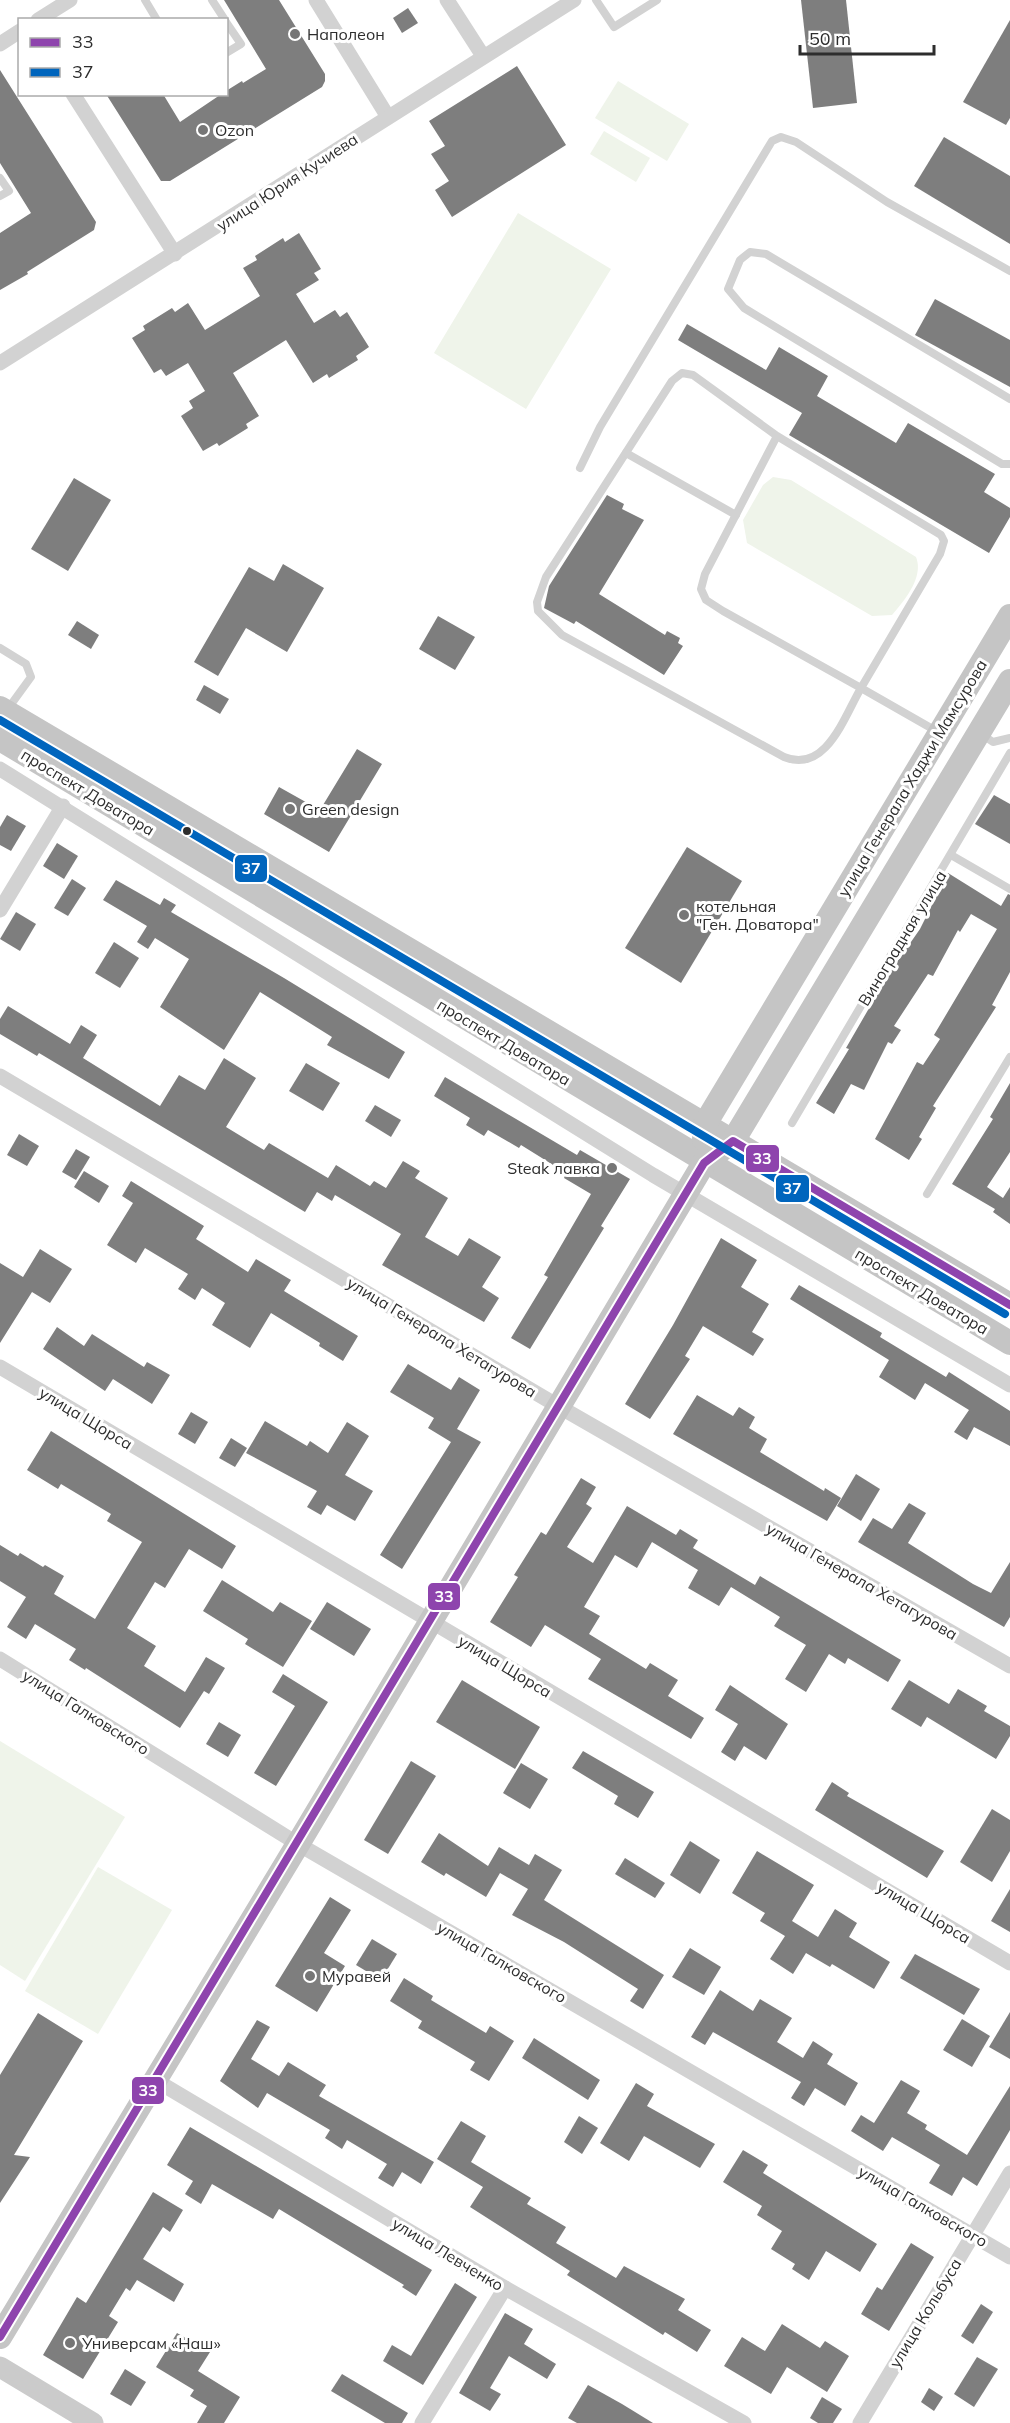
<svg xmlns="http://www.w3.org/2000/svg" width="1010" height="2423" font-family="Mulish,sans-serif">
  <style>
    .green { fill: #eff4ea }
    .building { fill: #7e7e7e }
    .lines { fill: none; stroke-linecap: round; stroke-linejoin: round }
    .lane { stroke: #d2d2d2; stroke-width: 8 }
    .street { stroke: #d2d2d2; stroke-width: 15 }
    .secondary { stroke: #cbcbcb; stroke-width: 21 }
    .primary { stroke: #c5c5c5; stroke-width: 24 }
    .bus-1-casing { stroke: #fff; stroke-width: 12 }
    .bus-2-casing { stroke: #fff; stroke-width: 12 }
    .bus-1 { stroke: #8e44ad; stroke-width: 8 }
    .bus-2 { stroke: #0065bd; stroke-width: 8 }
    .poi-dot { fill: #767676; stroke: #fff; stroke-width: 2 }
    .bus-dot { fill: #2d2d2d; stroke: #fff; stroke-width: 2 }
    .labels { text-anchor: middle; stroke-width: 6; stroke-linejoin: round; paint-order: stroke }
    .poi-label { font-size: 16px; fill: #2d2d2d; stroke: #fff; text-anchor: start }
    .street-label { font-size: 16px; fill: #2d2d2d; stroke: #fff }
    .line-badge { stroke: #fff; stroke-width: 2 }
    .badge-label { font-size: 16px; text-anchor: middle; font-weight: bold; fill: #fff }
  </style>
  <rect width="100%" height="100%" fill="#fff"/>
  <!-- green -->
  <g class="green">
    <polygon points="618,81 689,124 667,161 595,118"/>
    <polygon points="604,131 650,158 636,182 590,154"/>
    <polygon points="518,213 611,269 526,409 434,353"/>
    <path d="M773,477L791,480L916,557C924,577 905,600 892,615L872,616L747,543L743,520L763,485Z"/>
    <polygon points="0,1741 125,1817 25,1981 0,1965"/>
    <polygon points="98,1867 172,1910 98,2034 25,1991"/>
  </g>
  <!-- building -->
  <g class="building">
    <polygon points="224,0 279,0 325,74 325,81 322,87 170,181 161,181 106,94 163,94 180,122 220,95 226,94 226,91 242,81 243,83 266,69"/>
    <polygon points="801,0 846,0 857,103 813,108"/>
    <polygon points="408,8 418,23 402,33 393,18"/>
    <polygon points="1010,20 1010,118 1006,125 963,102"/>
    <polygon points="517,66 566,145 452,217 435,190 449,181 431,154 445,146 429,121"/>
    <polygon points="0,70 96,222 94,230 27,272 28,274 0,290 0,233 31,213 0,163"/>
    <polygon points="944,137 1010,176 1010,244 914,186"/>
    <polygon points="299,233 321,269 314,273 319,280 296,294 314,323 335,310 340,317 347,312 369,347 356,356 358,360 329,378 327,374 313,383 286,340 233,373 259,416 246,424 248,428 219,446 217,443 203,451 181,416 193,408 189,401 205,391 188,363 166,376 161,369 154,373 132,338 145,330 143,326 172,308 175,312 188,303 205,330 260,296 243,268 257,260 255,256 283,238 285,242"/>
    <polygon points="935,299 1010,340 1010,387 915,335"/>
    <polygon points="687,324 766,370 779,347 828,376 817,396 896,443 908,423 995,474 984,492 1010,508 1010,517 989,553 789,435 802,413 678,340"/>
    <polygon points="74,478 111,500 68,571 31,549"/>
    <polygon points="607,495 624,504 622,509 644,520 599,594 665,635 667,631 680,638 678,643 683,646 664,675 576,621 574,624 544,608 549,586"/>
    <polygon points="283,564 324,588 287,652 246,628 218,676 194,662 249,567 274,581"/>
    <polygon points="438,616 475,637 455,670 419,649"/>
    <polygon points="77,621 99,635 91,649 68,635"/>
    <polygon points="204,685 229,699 220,714 196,700"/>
    <polygon points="357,749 382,764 329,852 264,814 279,787 320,810"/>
    <polygon points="994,795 1010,804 1010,844 975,824"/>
    <polygon points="7,815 26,826 11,851 0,845 0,827"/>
    <polygon points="57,843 78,856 64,879 43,866"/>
    <polygon points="687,847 742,881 681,983 625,948"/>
    <polygon points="948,873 1001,906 1008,894 1010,895 1010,972 992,1005 996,1007 933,1106 936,1108 919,1137 922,1139 909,1160 875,1139 917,1062 923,1065 940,1039 934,1035 997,929 971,914 960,932 958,930 933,976 928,974 894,1026 901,1030 892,1044 888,1042 864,1090 851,1084 834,1114 816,1103 849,1049 846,1048 890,972 920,929"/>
    <polygon points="72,879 86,888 68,916 54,908"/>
    <polygon points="116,880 160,905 164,898 176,905 171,912 284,978 405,1052 389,1079 327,1045 332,1037 260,992 224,1050 160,1007 189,959 155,938 148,949 137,942 147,926 103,900"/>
    <polygon points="16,912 36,924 20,951 0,939"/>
    <polygon points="114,942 139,958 120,988 95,973"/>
    <polygon points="8,1006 70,1044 81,1025 97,1035 83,1058 160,1106 179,1075 205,1090 224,1058 256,1078 226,1127 264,1150 269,1143 328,1178 336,1165 370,1186 374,1181 386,1188 403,1161 420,1171 415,1178 448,1198 425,1237 458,1256 469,1238 501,1257 482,1287 499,1298 484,1322 382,1265 401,1234 335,1195 332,1201 317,1192 305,1212 39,1053 37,1056 0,1034 0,1019"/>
    <polygon points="306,1063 340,1083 323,1111 289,1091"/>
    <polygon points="445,1077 577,1155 580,1150 630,1179 601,1226 604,1228 530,1349 511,1338 548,1277 544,1275 591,1194 564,1178 566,1173 521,1145 519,1148 488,1130 484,1136 466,1125 470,1118 434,1096"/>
    <polygon points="1010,1083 1010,1152 987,1187 1003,1198 1010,1187 1010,1224 993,1212 995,1209 952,1184 993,1119 990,1117"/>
    <polygon points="375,1105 401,1120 391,1137 365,1121"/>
    <polygon points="19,1134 39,1146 27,1166 7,1155"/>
    <polygon points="76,1149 90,1157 76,1180 62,1172"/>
    <polygon points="84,1171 109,1186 99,1203 74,1187"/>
    <polygon points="131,1181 204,1226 196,1239 248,1272 256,1259 291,1280 284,1291 358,1336 343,1361 319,1346 320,1343 271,1313 250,1348 212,1325 225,1303 202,1288 195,1300 178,1289 188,1274 145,1248 136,1263 107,1245 133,1203 122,1196"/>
    <polygon points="721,1238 757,1260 741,1287 769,1304 752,1332 764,1339 753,1356 703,1326 685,1356 690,1359 650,1419 625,1404 673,1325"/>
    <polygon points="40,1249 72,1269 50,1303 32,1292 0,1343 0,1263 23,1277"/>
    <polygon points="799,1285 882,1333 880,1337 946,1377 949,1372 1010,1411 1010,1446 974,1427 967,1440 954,1432 969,1410 925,1383 915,1400 879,1377 889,1360 790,1299"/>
    <polygon points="57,1327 84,1346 92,1334 144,1367 147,1362 170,1375 152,1404 113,1379 105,1391 43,1349"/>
    <polygon points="408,1364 451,1390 459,1377 480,1390 457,1429 481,1442 402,1569 380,1555 451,1442 428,1428 434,1418 390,1392"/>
    <polygon points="697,1395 733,1416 739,1407 755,1417 749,1428 767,1439 760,1452 824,1491 825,1488 841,1498 827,1521 673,1434"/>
    <polygon points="191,1412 208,1422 195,1444 178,1434"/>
    <polygon points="265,1421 307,1446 310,1441 328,1453 347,1422 369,1436 345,1475 373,1491 355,1521 327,1505 321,1515 307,1507 317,1491 246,1453"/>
    <polygon points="51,1431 236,1546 222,1569 189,1549 165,1588 155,1582 127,1628 156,1646 144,1666 185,1692 206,1657 225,1668 209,1694 204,1691 180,1728 86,1668 85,1670 69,1660 76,1649 35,1624 26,1639 7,1627 26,1597 0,1581 0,1545 18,1556 20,1553 43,1567 45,1565 64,1576 54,1594 95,1619 142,1542 107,1521 111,1514 61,1484 58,1489 27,1470"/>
    <polygon points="231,1438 247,1448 235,1467 219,1458"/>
    <polygon points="856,1474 880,1489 861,1521 837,1506"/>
    <polygon points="581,1478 596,1487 586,1504 592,1508 567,1547 593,1563 627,1506 676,1535 680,1529 698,1540 693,1548 755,1585 760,1576 901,1660 888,1682 848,1658 845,1664 829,1654 806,1692 785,1679 806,1645 774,1626 780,1617 731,1587 719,1606 688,1588 698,1570 652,1542 637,1568 615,1555 584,1607 600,1616 589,1634 646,1669 650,1663 678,1680 668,1696 704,1718 691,1739 588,1679 601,1659 545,1625 531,1647 490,1622 518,1577 514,1575 541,1532 546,1535"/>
    <polygon points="909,1503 926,1513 908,1543 973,1584 991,1593 1010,1562 1010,1617 1004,1627 858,1542 873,1518 892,1529"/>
    <polygon points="222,1580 273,1612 280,1602 312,1621 283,1667 245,1644 248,1639 203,1611"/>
    <polygon points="327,1602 371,1629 354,1656 310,1629"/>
    <polygon points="283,1674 328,1702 276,1786 254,1773 295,1706 272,1692"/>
    <polygon points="462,1680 540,1727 515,1769 436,1722"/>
    <polygon points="909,1680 949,1704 958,1689 987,1706 984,1711 1010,1726 1010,1736 996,1759 927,1717 921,1727 891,1709"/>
    <polygon points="730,1685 788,1724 766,1760 744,1746 735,1761 721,1752 738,1724 715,1710"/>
    <polygon points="219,1722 241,1735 228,1757 206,1744"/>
    <polygon points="583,1751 654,1792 638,1818 614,1804 618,1796 572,1768"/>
    <polygon points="411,1761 436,1776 388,1854 364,1840"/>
    <polygon points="521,1763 548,1779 530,1809 503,1793"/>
    <polygon points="832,1782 849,1793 847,1796 944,1851 927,1878 815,1810"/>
    <polygon points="992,1809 1010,1820 1010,1851 992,1882 960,1862"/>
    <polygon points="439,1833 488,1866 499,1847 529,1865 535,1854 562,1870 544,1900 664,1975 643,2009 630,2001 638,1989 564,1942 512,1915 528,1889 500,1873 486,1897 446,1873 444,1876 421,1862"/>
    <polygon points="690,1841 720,1860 700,1894 670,1875"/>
    <polygon points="757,1851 814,1885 792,1921 818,1937 835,1909 857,1923 849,1937 890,1962 874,1989 832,1964 830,1967 806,1953 793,1974 770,1959 785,1936 760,1921 765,1913 732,1893"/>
    <polygon points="625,1858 665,1883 655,1898 615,1874"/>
    <polygon points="1010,1889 1010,1932 991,1921"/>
    <polygon points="330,1897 351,1910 324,1953 345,1966 317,2012 275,1986"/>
    <polygon points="372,1939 397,1954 381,1980 356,1965"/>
    <polygon points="690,1948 721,1967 704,1995 672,1977"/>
    <polygon points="915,1954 980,1989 964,2015 900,1978"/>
    <polygon points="404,1978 433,1996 431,2000 486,2033 490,2026 514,2041 489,2081 470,2070 475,2062 418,2028 422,2021 390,2001"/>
    <polygon points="720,1990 753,2011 760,1999 792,2018 777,2042 803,2058 813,2041 833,2054 827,2064 858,2083 845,2106 815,2088 804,2106 791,2098 801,2082 713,2032 705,2045 691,2037"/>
    <polygon points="1010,2012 1010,2059 989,2047"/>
    <polygon points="38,2013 83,2041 14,2155 30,2157 0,2203 0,2075"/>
    <polygon points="962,2019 990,2036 972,2067 943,2050"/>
    <polygon points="257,2020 270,2027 251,2059 279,2076 288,2062 326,2085 319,2096 434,2162 421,2184 402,2172 393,2187 378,2178 387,2164 347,2140 342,2149 325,2138 330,2130 267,2093 258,2108 220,2081"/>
    <polygon points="534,2038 600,2080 588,2100 522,2058"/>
    <polygon points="901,2080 920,2091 907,2113 927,2125 925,2129 967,2155 1010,2086 1010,2130 977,2186 963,2177 952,2196 929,2183 940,2165 892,2137 883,2151 851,2131 861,2115 874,2123"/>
    <polygon points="636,2083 654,2094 647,2106 715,2144 700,2168 644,2136 629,2161 600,2143"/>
    <polygon points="579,2116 598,2128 582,2154 564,2142"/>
    <polygon points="461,2121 486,2136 471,2162 531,2198 527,2204 566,2227 556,2243 616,2278 624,2266 685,2299 678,2310 711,2330 697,2352 665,2332 663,2335 567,2275 570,2271 470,2207 483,2187 437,2159"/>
    <polygon points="190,2127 432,2270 416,2296 402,2287 404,2285 279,2209 273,2219 212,2184 201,2204 185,2194 193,2181 167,2165"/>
    <polygon points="743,2150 768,2165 763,2173 877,2244 860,2272 826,2251 809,2280 792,2269 795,2264 771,2249 782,2231 757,2215 762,2206 723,2182"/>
    <polygon points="153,2192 183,2210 170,2232 163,2227 143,2259 184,2284 174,2302 137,2280 130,2291 126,2288 109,2316 118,2322 83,2379 43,2355 77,2297 86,2303"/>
    <polygon points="911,2243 934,2257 889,2331 861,2314 877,2287 882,2290"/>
    <polygon points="455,2283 477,2297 423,2385 383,2361 392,2345 411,2356"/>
    <polygon points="981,2304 993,2312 973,2344 961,2336"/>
    <polygon points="505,2313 533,2329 524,2344 556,2364 547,2379 509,2356 490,2388 501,2394 490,2411 459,2393"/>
    <polygon points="782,2324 820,2348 825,2341 849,2356 827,2392 787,2367 771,2394 724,2366 742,2337 765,2351"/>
    <polygon points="177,2333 210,2352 198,2371 240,2397 224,2423 197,2423 207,2406 190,2396 194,2390 156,2367"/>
    <polygon points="977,2357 998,2369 974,2407 954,2394"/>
    <polygon points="125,2369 146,2382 131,2406 110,2394"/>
    <polygon points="342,2374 408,2413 402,2423 385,2423 331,2391"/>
    <polygon points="588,2385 622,2404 653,2423 577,2423 568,2418"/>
    <polygon points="929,2388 943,2397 934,2411 921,2402"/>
    <polygon points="822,2397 842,2409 833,2423 818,2423 810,2418"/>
  </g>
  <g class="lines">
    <!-- lane -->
    <g class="lane">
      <polyline points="145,0 157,20"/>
      <polyline points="212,0 225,20"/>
      <polyline points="596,0 614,27 657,0"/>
      <polyline points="226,22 241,44 226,53"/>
      <polyline points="0,178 9,191 0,196"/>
      <polyline points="1010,399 766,254 750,252 740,260 728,289 744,308 1002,464 1010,464"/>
      <path d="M777,436L705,574L701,589L706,600L723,611L861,688C844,717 826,774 784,757L562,635L538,611L537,602L546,577L672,381L682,373L693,375L777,436L941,535L944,541L940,554L861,688L938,732"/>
      <polyline points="626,453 736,515"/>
      <polyline points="580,468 600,427 772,141 781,137 796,142 887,202 1010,271"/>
      <polyline points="0,648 26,664 31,677 7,710"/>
      <polyline points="981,734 993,742 1010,738"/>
      <polyline points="951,855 1010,889"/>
      <polyline points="792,1123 1010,753"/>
      <polyline points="927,1194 1010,1057"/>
    </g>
    <!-- street -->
    <g class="street">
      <polyline points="316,0 388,117"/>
      <polyline points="447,0 483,56"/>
      <polyline points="38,20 70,0"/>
      <polyline points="0,44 20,31"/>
      <polyline points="73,94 175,254"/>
      <polyline points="0,363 574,0"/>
      <polyline points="0,769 653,1175 1010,1385"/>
      <polyline points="0,910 63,806"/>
      <polyline points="0,1076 558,1406 1010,1666"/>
      <polyline points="0,1367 1010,1963"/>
      <polyline points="0,1659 298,1844 1010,2257"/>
      <polyline points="155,2080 505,2288 744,2423"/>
      <polyline points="422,2423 505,2288"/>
      <polyline points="860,2423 1010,2173"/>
    </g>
    <!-- secondary -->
    <polyline class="secondary" points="0,2367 93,2423"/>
    <!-- primary -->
    <g class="primary">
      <polyline points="0,708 1010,1305"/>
      <polyline points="0,739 1010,1343"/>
      <polyline points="704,1139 705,1124 1010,616"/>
      <polyline points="0,2337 298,1844 704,1163 733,1141 1010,681"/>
    </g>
    <defs>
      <polyline id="bus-1" points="0,2337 704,1163 733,1141 1010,1305"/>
      <polyline id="bus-2" points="0,720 1005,1314"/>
    </defs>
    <!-- bus-1 casing -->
    <use href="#bus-1" class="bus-1-casing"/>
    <!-- bus-2 casing -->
    <use href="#bus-2" class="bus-2-casing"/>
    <!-- bus-1 -->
    <use href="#bus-1" class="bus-1"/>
    <!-- bus-2 -->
    <use href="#bus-2" class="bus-2"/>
  </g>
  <!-- markers -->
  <g class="poi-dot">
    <circle cx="295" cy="34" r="6"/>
    <circle cx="203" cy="130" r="6"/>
    <circle cx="290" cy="809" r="6"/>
    <circle cx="684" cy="915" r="6"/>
    <circle cx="612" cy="1168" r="6"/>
    <circle cx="310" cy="1976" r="6"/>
    <circle cx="70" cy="2343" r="6"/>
  </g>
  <circle class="bus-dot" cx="187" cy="831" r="5"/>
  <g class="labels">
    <!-- poi labels -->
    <g class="poi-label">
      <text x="307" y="40">Наполеон</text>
      <text x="215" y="136">Ozon</text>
      <text x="302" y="815">Green design</text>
      <text x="696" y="912">котельная<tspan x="696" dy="18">"Ген. Доватора"</tspan></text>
      <text x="600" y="1174" text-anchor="end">Steak лавка</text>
      <text x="322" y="1982">Муравей</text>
      <text x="82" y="2349">Универсам «Наш»</text>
    </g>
    <!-- street labels -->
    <g class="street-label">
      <text transform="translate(287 182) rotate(-33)" y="6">улица Юрия Кучиева</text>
      <text transform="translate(912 778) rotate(-59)" y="6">улица Генерала Хаджи Мамсурова</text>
      <text transform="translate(88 792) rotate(31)" y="6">проспект Доватора</text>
      <text transform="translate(902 938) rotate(-59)" y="6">Виноградная улица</text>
      <text transform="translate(504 1042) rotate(31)" y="6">проспект Доватора</text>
      <text transform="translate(922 1291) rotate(31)" y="6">проспект Доватора</text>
      <text transform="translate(442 1337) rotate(31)" y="6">улица Генерала Хетагурова</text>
      <text transform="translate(86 1418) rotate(31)" y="6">улица Щорса</text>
      <text transform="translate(862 1581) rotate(30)" y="6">улица Генерала Хетагурова</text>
      <text transform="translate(505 1666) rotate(31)" y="6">улица Щорса</text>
      <text transform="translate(86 1712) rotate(32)" y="6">улица Галковского</text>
      <text transform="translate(924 1912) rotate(31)" y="6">улица Щорса</text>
      <text transform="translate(502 1962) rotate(30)" y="6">улица Галковского</text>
      <text transform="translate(923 2206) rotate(30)" y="6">улица Галковского</text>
      <text transform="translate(448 2254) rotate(31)" y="6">улица Левченко</text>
      <text transform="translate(925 2313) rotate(-59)" y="6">улица Кольбуса</text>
    </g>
  </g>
  <g class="line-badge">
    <rect x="234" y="854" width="34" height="29" rx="6" fill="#0065bd"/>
    <rect x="745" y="1144" width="35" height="29" rx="6" fill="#8e44ad"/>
    <rect x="775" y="1174" width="35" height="29" rx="6" fill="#0065bd"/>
    <rect x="427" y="1582" width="34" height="29" rx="6" fill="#8e44ad"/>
    <rect x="131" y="2076" width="34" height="29" rx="6" fill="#8e44ad"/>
  </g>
  <g class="badge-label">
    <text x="251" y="874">37</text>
    <text x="762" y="1164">33</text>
    <text x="792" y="1194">37</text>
    <text x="444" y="1602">33</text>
    <text x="148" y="2096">33</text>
  </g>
  <!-- legend -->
  <rect x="18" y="18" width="210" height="78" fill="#ffffff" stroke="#ababab" stroke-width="1.5"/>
  <rect x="30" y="38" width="30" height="9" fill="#8e44ad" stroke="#ababab" stroke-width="1.5"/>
  <text x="72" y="48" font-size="18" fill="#2d2d2d">33</text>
  <rect x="30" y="68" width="30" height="9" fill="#0065bd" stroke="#ababab" stroke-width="1.5"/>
  <text x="72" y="78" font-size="18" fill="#2d2d2d">37</text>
  <!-- scale -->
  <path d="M800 45v9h134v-9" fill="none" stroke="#2d2d2d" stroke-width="3"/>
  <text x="809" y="45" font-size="18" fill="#2d2d2d" stroke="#ffffff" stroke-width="4.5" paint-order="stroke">50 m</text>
</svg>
